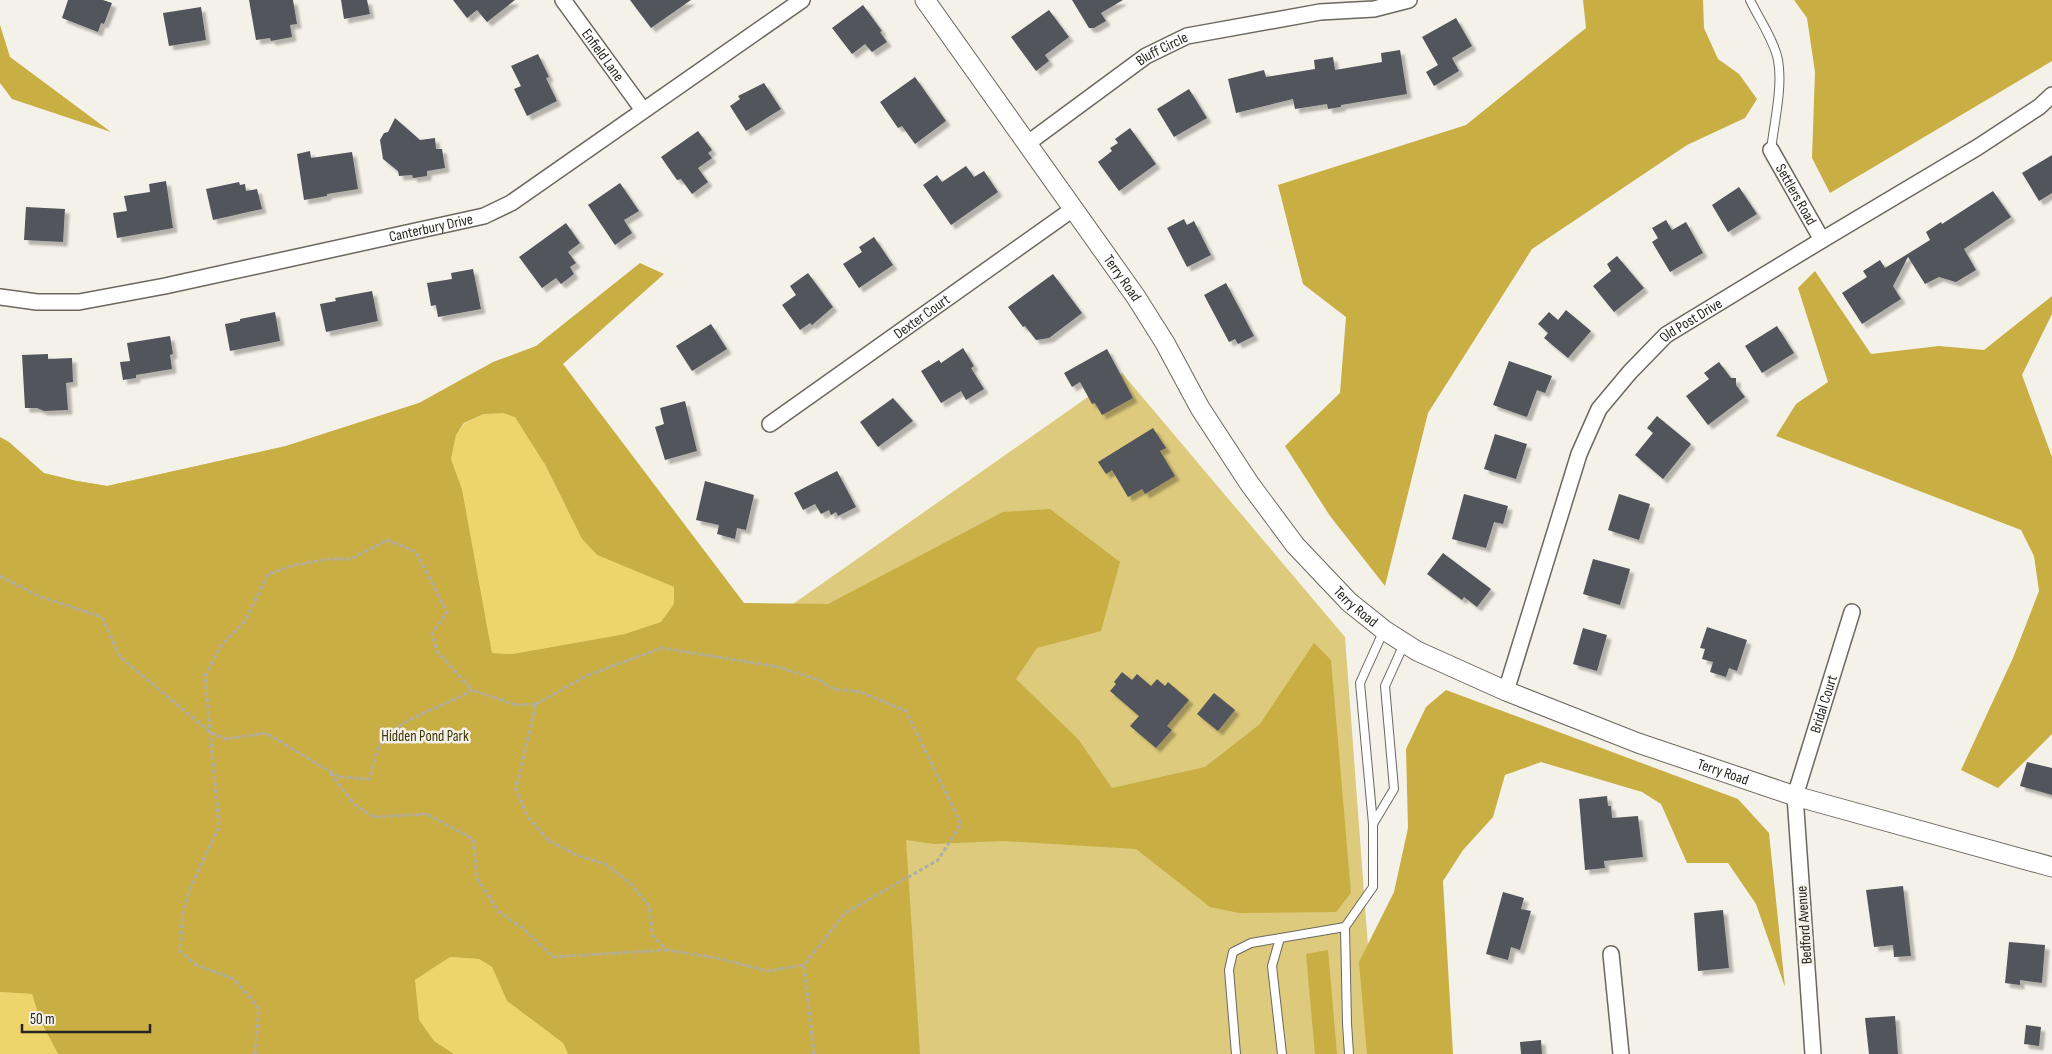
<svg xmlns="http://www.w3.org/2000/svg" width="2052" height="1054" font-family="'Sofia Sans Condensed',sans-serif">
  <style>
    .green { fill: #ddca7d }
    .forest { fill: #c8ae43; fill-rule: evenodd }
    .water { fill: #edd46b }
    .building { fill: #52545c; filter: url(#shadow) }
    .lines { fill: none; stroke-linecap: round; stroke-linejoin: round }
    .service-casing { stroke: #6a685f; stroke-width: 10 }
    .minor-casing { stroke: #6a685f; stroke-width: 18 }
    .tertiary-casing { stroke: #6a685f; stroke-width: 21 }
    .path { stroke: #afada5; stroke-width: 3; stroke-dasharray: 4 2.5; stroke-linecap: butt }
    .service { stroke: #fff; stroke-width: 8 }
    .minor { stroke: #fff; stroke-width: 15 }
    .tertiary { stroke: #fff; stroke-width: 19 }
    .labels { text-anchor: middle; stroke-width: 5; stroke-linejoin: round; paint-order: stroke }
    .street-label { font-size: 15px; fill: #272622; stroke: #f4f2e8 }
    .park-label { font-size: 15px; fill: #3e3405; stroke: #f4f2e8 }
  </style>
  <defs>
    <filter id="shadow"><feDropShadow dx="4.5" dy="4.5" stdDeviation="1" flood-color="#0004"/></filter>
  </defs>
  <rect width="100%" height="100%" fill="#f4f2e8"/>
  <!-- green -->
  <polygon class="green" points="1122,373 1345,637 1376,1054 0,1054 0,483 77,481 107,486 286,446 419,403 749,635"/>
  <!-- forest -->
  <g class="forest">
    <polygon points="1583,0 1703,0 1704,28 1718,59 1739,74 1757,99 1745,118 1687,145 1532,249 1428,413 1385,586 1330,516 1285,446 1340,393 1346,317 1303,284 1278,185 1466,125 1586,28"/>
    <polygon points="1794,0 2052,0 2052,61 1830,193 1812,158 1815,72 1807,18"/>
    <polygon points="0,25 10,57 111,132 12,99 0,83"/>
    <path d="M640,263L664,274L563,364L744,603L828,604L1003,512L1050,509L1120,562L1101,631L1037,648L1016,679L1078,739L1112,788L1205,767L1260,724L1314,643L1331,660L1351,893L1336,912L1239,913L1210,907L1136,849L1003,841L934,844L906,840L920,1054H568L563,1043L507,1001L492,967L479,959L450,957L415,980L434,1041L454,1054H58L40,1020L32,994L0,992V437L9,442L44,473L77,481L107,486L286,446L419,403L493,362L536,346ZM484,414L544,463L582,539L597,555L674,587L625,634L512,654L492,653L462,489L451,459L456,435L464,423Z"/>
    <polygon points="1815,271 1871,354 1939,346 1984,350 2052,296 2052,314 2022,375 2052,457 2052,734 1998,788 1961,770 2013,658 2039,591 2034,556 2021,530 1776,436 1796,404 1828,382 1798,288"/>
    <polygon points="1446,690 1738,799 1769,833 1785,987 1756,904 1728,863 1687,863 1661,804 1642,792 1541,762 1505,775 1493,817 1463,850 1443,881 1453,1054 1367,1054 1359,962 1394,892 1408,828 1406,749 1426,707"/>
    <polygon points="1328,950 1337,1054 1315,1054 1306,954"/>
  </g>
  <!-- water -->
  <g class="water">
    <polygon points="503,413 515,417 544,463 582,539 597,555 674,587 674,604 661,622 625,634 512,654 492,653 462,489 451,459 456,435 465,423 484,414"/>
    <polygon points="450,957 479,959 492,967 507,1001 563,1043 568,1054 454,1054 434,1041 419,1020 415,980"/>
    <polygon points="0,992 32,994 40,1020 58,1054 0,1054"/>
  </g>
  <!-- building -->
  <g class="building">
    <polygon points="68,0 103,0 112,3 104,24 101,23 98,32 62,18"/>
    <polygon points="249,0 293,0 297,24 290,25 292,37 271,41 270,38 256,40"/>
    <polygon points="341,0 367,0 370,14 344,19"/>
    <polygon points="453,0 515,0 487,22 477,10 467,18"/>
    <polygon points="630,0 691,0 651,28"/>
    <polygon points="1072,0 1123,0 1101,13 1106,21 1094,28 1089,28"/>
    <polygon points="863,5 882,31 880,32 887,42 872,52 865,44 852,54 832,28"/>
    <polygon points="201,7 206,40 169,46 163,13"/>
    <polygon points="1049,10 1069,37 1045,55 1049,61 1036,71 1011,37"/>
    <polygon points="1456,18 1472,46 1452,58 1459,71 1434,86 1426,72 1438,65 1422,37"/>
    <polygon points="1400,50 1407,94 1341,105 1341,107 1328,109 1327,104 1295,109 1293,99 1236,113 1228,79 1264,70 1266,77 1315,69 1314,60 1333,57 1335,70 1382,62 1381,53"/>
    <polygon points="538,54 549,77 546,78 557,101 527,116 514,89 521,86 511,66"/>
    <polygon points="915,77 946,121 915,144 902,126 898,128 880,102"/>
    <polygon points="764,83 781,109 746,131 730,106 740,99 738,96"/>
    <polygon points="1189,89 1207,118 1174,137 1157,109"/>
    <polygon points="395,118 420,140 435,138 436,149 442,149 445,168 427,171 427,176 413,178 412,175 399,176 398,171 383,159 380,140 384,133 388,132"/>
    <polygon points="1130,128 1156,164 1119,191 1098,162 1112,151 1110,148 1118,143 1115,139"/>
    <polygon points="698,131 712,150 708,153 712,158 698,168 708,182 692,194 681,179 677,180 661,157"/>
    <polygon points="310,151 311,158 352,152 358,189 327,194 327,196 304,200 297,154"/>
    <polygon points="2052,155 2052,193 2039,201 2022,173"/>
    <polygon points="966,166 974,177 984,171 998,192 951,225 923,185 937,175 942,182"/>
    <polygon points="166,181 173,228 117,238 113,213 127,211 124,196 150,192 149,184"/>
    <polygon points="239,182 240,185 245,184 246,191 257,189 262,209 213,220 206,189"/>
    <polygon points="620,183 639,211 624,220 632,233 615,245 588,205"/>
    <polygon points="1739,187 1757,214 1728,232 1712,205"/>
    <polygon points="1993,191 2011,217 1964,249 1976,270 1956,282 1939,277 1925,284 1908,257 1893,286 1901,299 1862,324 1842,293 1867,277 1863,271 1880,260 1885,268 1930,240 1926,232 1941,222 1942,224"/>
    <polygon points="26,207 65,209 63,242 24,240"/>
    <polygon points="1184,219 1187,225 1194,221 1211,255 1187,267 1167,228"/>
    <polygon points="1666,220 1672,230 1686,222 1703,253 1670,272 1652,242 1658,238 1652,228"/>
    <polygon points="566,223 580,243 568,252 576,263 570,267 574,274 561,284 556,278 542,288 519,257"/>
    <polygon points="874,237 893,265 859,288 843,264 862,252 859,247"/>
    <polygon points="1617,256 1644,288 1614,312 1593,286 1611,271 1607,264"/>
    <polygon points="473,269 481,309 438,317 436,305 431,306 427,283 452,279 451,273"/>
    <polygon points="808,273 833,307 812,325 810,323 800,330 782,305 796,295 790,286"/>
    <polygon points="1053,274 1082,313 1049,338 1036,340 1025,326 1023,327 1008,307"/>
    <polygon points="1226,283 1254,336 1238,344 1235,339 1229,342 1204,295"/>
    <polygon points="372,291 378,321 326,332 320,304 336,301 335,298"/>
    <polygon points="1566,310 1591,331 1568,358 1544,338 1548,333 1538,324 1549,312 1558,320"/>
    <polygon points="275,312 280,341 230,351 225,324 240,321 240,319"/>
    <polygon points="711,324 727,349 692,371 676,346"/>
    <polygon points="1777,326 1794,353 1762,373 1745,346"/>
    <polygon points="170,336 173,354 170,355 172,369 136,375 136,378 123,380 120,362 130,361 127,343"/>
    <polygon points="963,348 974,366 971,368 984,389 966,400 961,391 941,403 921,371 939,360 941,363"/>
    <polygon points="1107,349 1133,398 1102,415 1095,403 1092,404 1080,382 1072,387 1064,373"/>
    <polygon points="48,354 48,359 72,358 73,382 66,383 68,410 44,411 37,408 25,408 22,355"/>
    <polygon points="1509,361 1552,376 1545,393 1537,390 1527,417 1493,405"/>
    <polygon points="1719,362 1731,378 1736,378 1736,385 1745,397 1708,425 1686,396 1709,379 1704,373"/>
    <polygon points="893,398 913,421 878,447 860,422"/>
    <polygon points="685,401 697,451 665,460 655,427 664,424 660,408"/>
    <polygon points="1657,416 1691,444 1663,479 1635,455 1653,433 1647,428"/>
    <polygon points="1153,428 1166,448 1160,451 1175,476 1145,494 1142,489 1128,497 1112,470 1106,474 1098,462"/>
    <polygon points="1495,434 1527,444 1516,479 1484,469"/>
    <polygon points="837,471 856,507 838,516 836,512 831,515 829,510 821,514 815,504 803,510 794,493"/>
    <polygon points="705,481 754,495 746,530 737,528 735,539 717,534 719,525 696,520"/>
    <polygon points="1464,494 1508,506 1503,524 1494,522 1486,548 1452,539"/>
    <polygon points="1619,494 1650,504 1639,540 1608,530"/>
    <polygon points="1443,553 1491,589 1477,607 1464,597 1462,600 1427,574"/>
    <polygon points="1593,559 1630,569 1620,605 1583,594"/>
    <polygon points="1707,627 1747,640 1737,671 1729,668 1726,677 1710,672 1713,662 1702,659 1705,649 1700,648"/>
    <polygon points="1583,628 1607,635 1597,671 1573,664"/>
    <polygon points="1122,672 1132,680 1137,674 1151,686 1157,679 1165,686 1168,682 1189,700 1167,726 1172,730 1156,748 1130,726 1139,716 1110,691 1116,684 1114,682"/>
    <polygon points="1214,693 1235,710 1218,731 1197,714"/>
    <polygon points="2027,762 2052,768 2052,795 2020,786"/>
    <polygon points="1607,796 1608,806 1611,806 1612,818 1638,816 1643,857 1604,861 1605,868 1585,870 1579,799"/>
    <polygon points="1903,886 1911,956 1894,957 1893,945 1874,947 1866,890"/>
    <polygon points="1503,892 1524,898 1521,909 1531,911 1520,950 1511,947 1508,960 1486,954"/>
    <polygon points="1723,910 1729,968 1698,971 1694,913"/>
    <polygon points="2009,942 2045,945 2042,983 2020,980 2020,985 2005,983"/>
    <polygon points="1895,1016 1898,1054 1869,1054 1865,1018"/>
    <polygon points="2026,1025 2041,1027 2039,1046 2024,1044"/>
    <polygon points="1541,1040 1542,1054 1521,1054 1520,1042"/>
  </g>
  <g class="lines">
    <defs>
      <g id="service">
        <path d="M1750,0C1759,19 1774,40 1778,60C1783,87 1774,123 1771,150"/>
        <polyline points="1373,824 1394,789 1385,686 1404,644"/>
        <polyline points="1280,938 1272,966 1282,1054"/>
        <polyline points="1236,1054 1229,970 1233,952 1251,943 1345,927"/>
        <polyline points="1349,1054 1347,1023 1345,927 1373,887 1373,824 1360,683 1384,630"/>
      </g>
      <g id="minor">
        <path id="s1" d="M563,0L643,110"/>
        <path id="s2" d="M1028,143L1146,56L1187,36L1320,12L1374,9L1409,0"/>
        <path id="s3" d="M1771,150L1822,240"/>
        <path id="s4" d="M0,297L37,302H79L165,286L484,216L511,203L802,0"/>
        <path id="s5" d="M770,424L1073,209"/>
        <path id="s6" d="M1506,691L1579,454L1599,409L1630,372L1666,335L1822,240L1978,147L2039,107L2052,95"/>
        <polyline points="1611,954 1621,1054"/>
        <path id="s7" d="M1813,1054L1795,796L1852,612"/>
      </g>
      <g id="tertiary">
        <path id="s8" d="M925,0L1136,297L1165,343L1200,408L1249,483L1295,545L1349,602L1384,630L1417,651L1506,691L1638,743L1795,796L2052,867"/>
      </g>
    </defs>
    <!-- service casing -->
    <use href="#service" class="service-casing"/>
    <!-- minor casing -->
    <use href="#minor" class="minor-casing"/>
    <!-- tertiary casing -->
    <use href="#tertiary" class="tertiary-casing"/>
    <!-- path -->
    <g class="path">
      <path d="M0,576L38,596L102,617L120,657L211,733L226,739L266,733L339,777L369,779C373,768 375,755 380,745C396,718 445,707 472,690L516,705L536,704L516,789L528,817L548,840L576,855L605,864L629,882L649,906L653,936L667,950L717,958L767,971L804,965L814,1054"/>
      <polyline points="536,704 588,675 662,648 779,667 819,680 834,689 861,692 906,711 961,824 938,860 845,913 804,965"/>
      <polyline points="330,773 355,805 374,817 427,814 473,839 477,878 499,912 525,930 553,957 666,950"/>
      <polyline points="255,1054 259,1009 234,979 196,965 180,951 183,911 192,884 219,827 205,676 220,647 245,621 268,574 295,565 329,559 351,559 387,540 416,552 447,612 432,633 437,651 472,690"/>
    </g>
    <!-- service -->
    <use href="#service" class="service"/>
    <!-- minor -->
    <use href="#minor" class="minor"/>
    <!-- tertiary -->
    <use href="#tertiary" class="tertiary"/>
  </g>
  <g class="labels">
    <!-- street labels -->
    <g class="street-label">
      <text dy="5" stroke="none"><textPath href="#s2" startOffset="164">Bluff Circle</textPath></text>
      <text dy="5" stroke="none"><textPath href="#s1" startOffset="68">Enfield Lane</textPath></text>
      <text dy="5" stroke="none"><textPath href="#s3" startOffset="51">Settlers Road</textPath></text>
      <text dy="5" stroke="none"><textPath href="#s4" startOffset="439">Canterbury Drive</textPath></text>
      <text dy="5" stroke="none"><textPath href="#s8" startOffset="341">Terry Road</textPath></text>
      <text dy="5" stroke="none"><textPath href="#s5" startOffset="186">Dexter Court</textPath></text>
      <text dy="5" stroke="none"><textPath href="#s6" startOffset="426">Old Post Drive</textPath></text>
      <text dy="5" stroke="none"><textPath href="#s8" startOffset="746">Terry Road</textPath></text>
      <text dy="5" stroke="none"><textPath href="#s7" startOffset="355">Bridal Court</textPath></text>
      <text dy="5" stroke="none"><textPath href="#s8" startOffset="1151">Terry Road</textPath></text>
      <text transform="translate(1804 925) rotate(-94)" y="5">Bedford Avenue</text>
    </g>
    <!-- park labels -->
    <g class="park-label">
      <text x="425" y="741">Hidden Pond Park</text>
    </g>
  </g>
  <!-- scale -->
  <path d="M22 1024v8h128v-8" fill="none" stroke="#272622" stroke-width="2.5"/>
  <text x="30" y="1024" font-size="15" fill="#272622" stroke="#f4f2e8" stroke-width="4" paint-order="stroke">50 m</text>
</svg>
